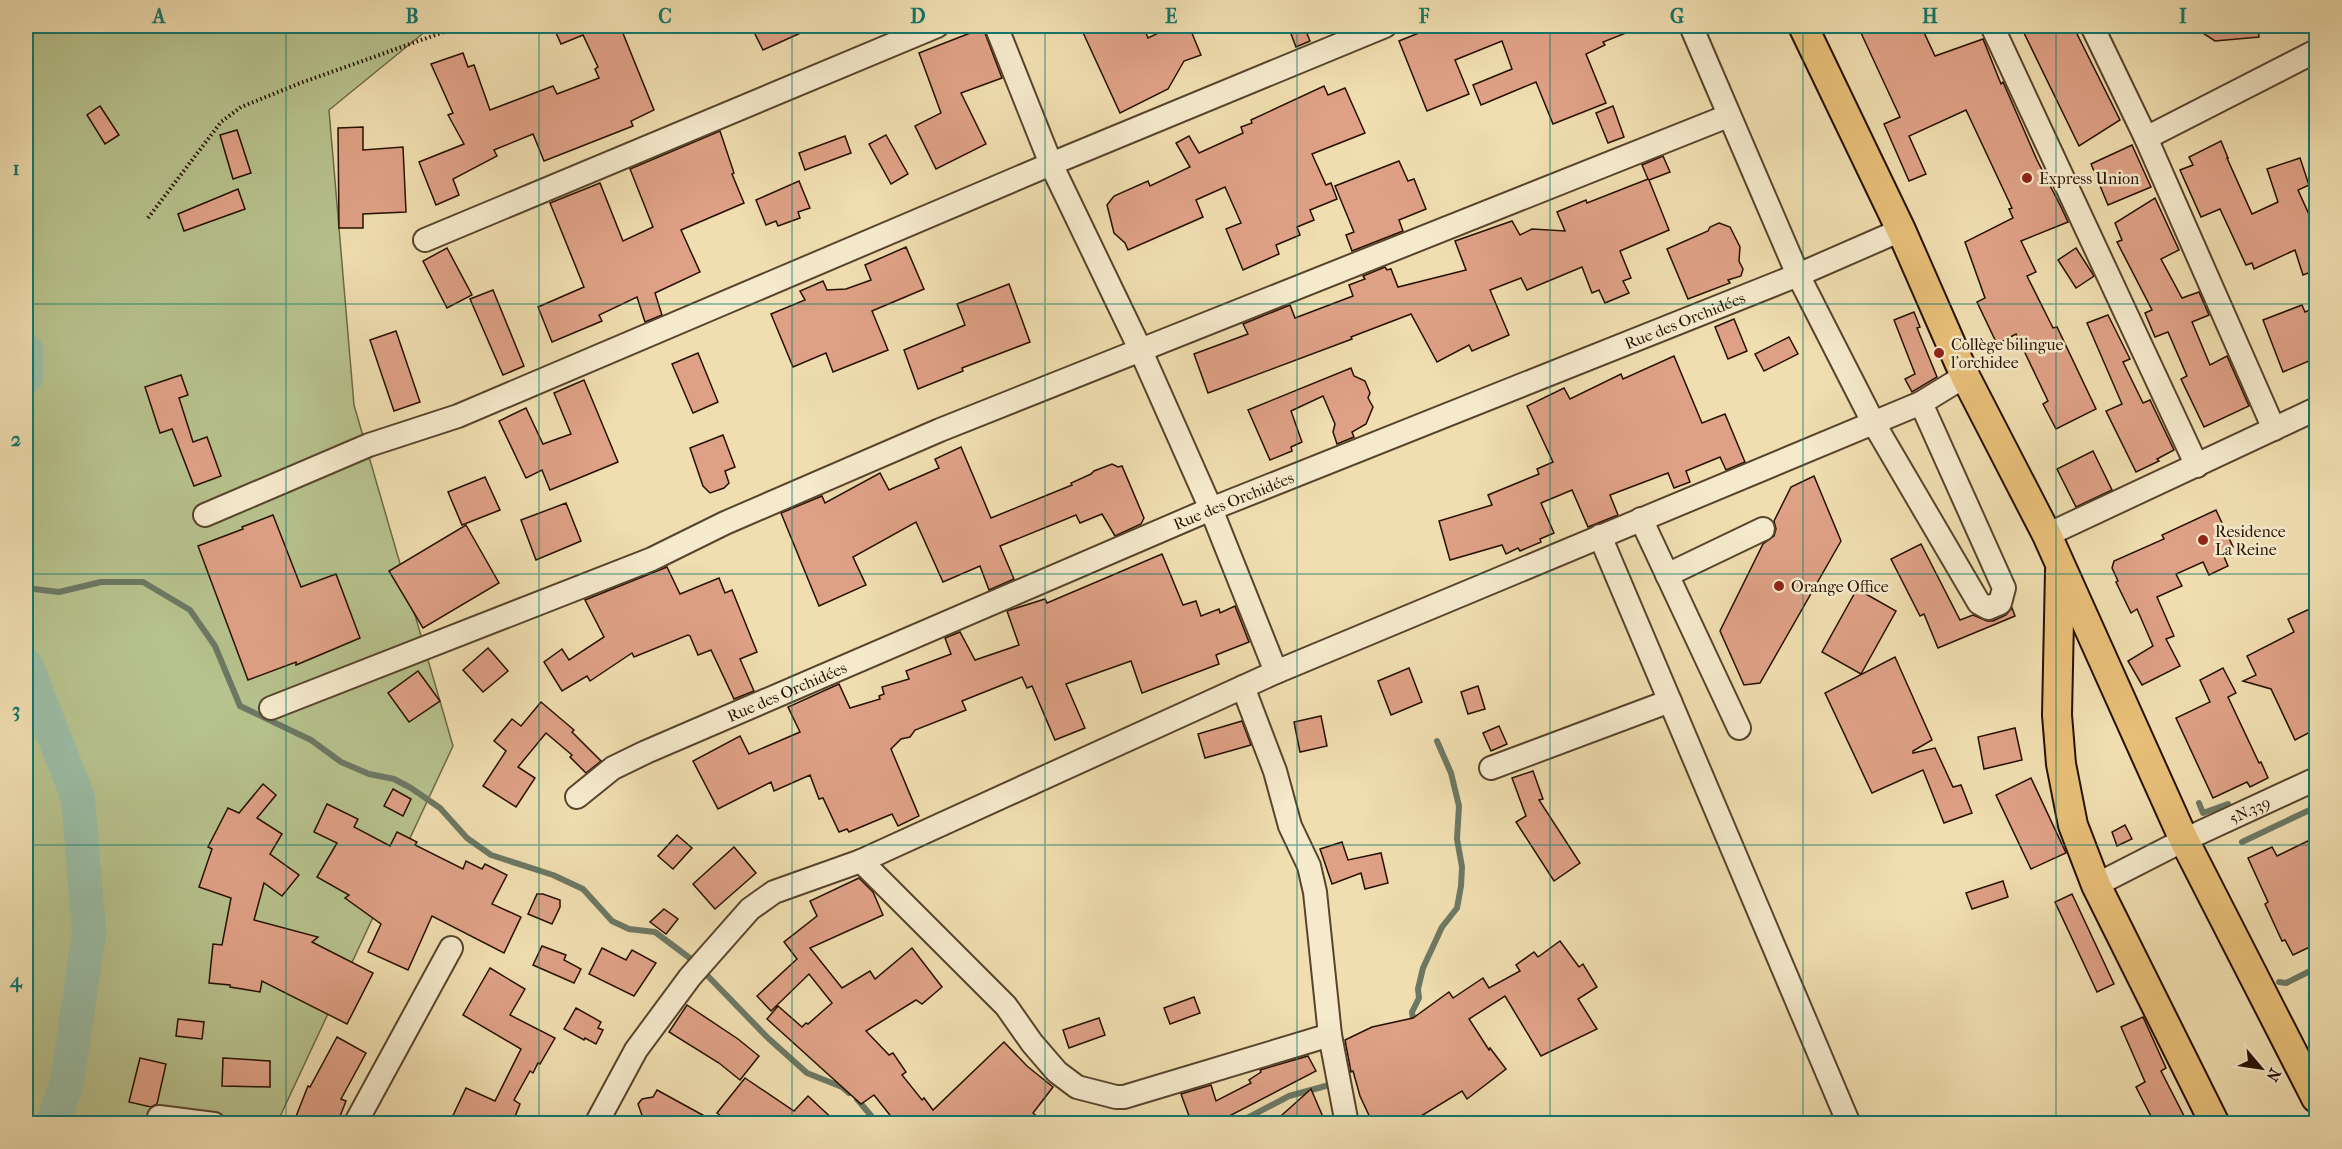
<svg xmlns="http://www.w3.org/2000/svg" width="2342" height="1149" font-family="'IM FELL French Canon',serif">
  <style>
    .green { fill: #b7c28d; stroke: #6e6946; stroke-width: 1.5 }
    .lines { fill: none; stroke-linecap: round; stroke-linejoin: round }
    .stream { stroke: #6c7864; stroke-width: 6 }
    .river { stroke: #9bbda6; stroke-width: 34 }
    .building { fill: #dfa186; stroke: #261000; stroke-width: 1.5 }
    .minor-casing { stroke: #58442c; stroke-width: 26 }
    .major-casing { stroke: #261000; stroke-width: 32 }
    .path { stroke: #261000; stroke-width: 4; stroke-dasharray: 1.5 3; stroke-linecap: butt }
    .minor { stroke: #f5eacc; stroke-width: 22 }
    .major { stroke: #e8bf78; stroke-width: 28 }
    .grid { fill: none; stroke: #0f766e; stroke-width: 1.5; stroke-opacity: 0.55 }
    .poi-dot { fill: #8f2418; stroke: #f5eacc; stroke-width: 2 }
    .labels { text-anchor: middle; stroke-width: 5; stroke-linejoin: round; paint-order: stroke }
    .poi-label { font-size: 16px; fill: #261000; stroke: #f5eacc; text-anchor: start }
    .street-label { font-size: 16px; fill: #261000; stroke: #f5eacc }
    .neatline { fill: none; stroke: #0f766e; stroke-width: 2 }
    .grid-label { font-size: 20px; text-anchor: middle; font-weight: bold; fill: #0f766e }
  </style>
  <rect width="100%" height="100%" fill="#f0deb0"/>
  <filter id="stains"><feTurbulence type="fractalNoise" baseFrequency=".00333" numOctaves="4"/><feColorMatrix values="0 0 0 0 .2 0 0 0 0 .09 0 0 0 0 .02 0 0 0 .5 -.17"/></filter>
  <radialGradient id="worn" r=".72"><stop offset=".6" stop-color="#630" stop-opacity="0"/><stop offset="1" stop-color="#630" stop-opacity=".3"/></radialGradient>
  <!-- green -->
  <polygon class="green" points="26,26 432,26 329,110 354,405 453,746 277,1123 26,1123"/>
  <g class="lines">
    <!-- stream -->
    <g class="stream">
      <polyline points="26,588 59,592 101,582 143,582 190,610 215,646 240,706 311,740 341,762 369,774 394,779 411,788 440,808 467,838 491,855 553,875 583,889 612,921 629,929 655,932 695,962"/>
      <polyline points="2199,803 2203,813 2228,804"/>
      <polyline points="2242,842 2316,807"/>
      <polyline points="702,970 768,1038 807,1073 842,1087 849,1093"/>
      <polyline points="2279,982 2286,983 2316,968"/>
      <polyline points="1414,1026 1412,1012 1419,998 1418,989 1423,968 1442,927 1457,908 1461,886 1462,867 1457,839 1459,806 1451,773 1437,741"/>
      <polyline points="857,1099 878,1124"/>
      <polyline points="1236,1124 1289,1096 1333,1084"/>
    </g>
    <!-- river -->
    <g class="river">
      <polyline points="26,350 26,377"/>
      <polyline points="26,665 78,798 89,932 67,1083 52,1124"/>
    </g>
  </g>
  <!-- building -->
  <g class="building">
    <polygon points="553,26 620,26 654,110 631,121 633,126 544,161 533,134 494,150 497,156 453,179 459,195 436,205 419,162 464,144 448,115 453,113 431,64 463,53 468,67 474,65 490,110 553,86 557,94 599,78 595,69 598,67 583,35 561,44"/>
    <polygon points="751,26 816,26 763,50"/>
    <polygon points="1080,26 1143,26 1148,38 1173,26 1189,26 1201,55 1184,61 1168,89 1120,113"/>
    <polygon points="1288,26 1304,26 1310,41 1296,47"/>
    <polygon points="1436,26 1641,26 1641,27 1603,42 1605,45 1586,54 1606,103 1553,124 1536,82 1481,105 1473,85 1512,69 1502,41 1455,60 1469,94 1427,111 1399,41"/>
    <polygon points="1877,26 1921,26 1935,56 1983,39 2001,84 2003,82 2037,160 2061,207 2068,222 2021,241 2036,272 2027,276 2053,328 2057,327 2096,409 2056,429 2043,404 2048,401 2016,334 1997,344 1977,302 1985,298 1965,242 2013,218 2009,209 2012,208 1966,110 1909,136 1926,174 1909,181 1884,124 1900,117 1861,33"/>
    <polygon points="2027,26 2073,26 2120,120 2079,146 2024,33 2029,30"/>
    <polygon points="2192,26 2258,26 2259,37 2215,41"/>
    <polygon points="983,28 1002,78 961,93 986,144 936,169 915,126 941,113 919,53"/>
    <polygon points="1324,86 1328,95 1345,88 1365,133 1312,154 1326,185 1331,183 1337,199 1310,210 1314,220 1297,227 1300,235 1276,245 1279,254 1243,270 1226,229 1241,223 1225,187 1196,200 1203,217 1128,250 1125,243 1114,233 1107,205 1114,196 1148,181 1150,186 1190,167 1176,143 1189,136 1199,153 1243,133 1241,127 1252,123 1251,120"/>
    <polygon points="100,106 119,135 105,144 87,115"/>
    <polygon points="1613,106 1624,137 1608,143 1596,113"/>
    <polygon points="363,127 363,150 403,147 406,212 363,214 363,228 339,228 338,128"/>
    <polygon points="237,130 251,173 233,179 220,135"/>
    <polygon points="720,131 734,173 732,174 744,203 681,230 700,272 655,293 662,315 645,322 637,297 599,315 602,321 552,342 538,307 584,287 550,203 600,183 623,241 653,227 630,169"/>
    <polygon points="886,135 908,174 891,184 869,144"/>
    <polygon points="845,136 851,153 805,170 799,153"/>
    <polygon points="2221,141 2228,158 2227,158 2252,214 2278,202 2267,169 2300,158 2309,185 2298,190 2316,230 2316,270 2303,275 2295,250 2254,269 2252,263 2246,265 2220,209 2201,217 2180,170 2193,165 2189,157"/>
    <polygon points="2132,145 2151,187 2108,205 2091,164"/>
    <polygon points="1663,156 1670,172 1649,180 1669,230 1620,251 1631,278 1623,281 1629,293 1605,303 1599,290 1592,293 1582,267 1527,290 1521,278 1490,290 1509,335 1472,351 1469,345 1437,362 1411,314 1351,337 1352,339 1208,393 1194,354 1248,334 1243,324 1290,305 1295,318 1353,296 1349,285 1365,279 1363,276 1385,267 1387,270 1391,269 1398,287 1466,270 1455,241 1512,221 1520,235 1532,229 1565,231 1557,212 1586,200 1587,203 1648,179 1642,165"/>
    <polygon points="1399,161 1408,181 1414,179 1426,209 1399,220 1403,231 1352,251 1346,235 1354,232 1335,186"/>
    <polygon points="799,181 810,208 798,212 800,218 778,226 776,221 766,225 756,200"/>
    <polygon points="238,189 245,209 184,231 178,214"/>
    <polygon points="2155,198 2179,250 2161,259 2182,298 2199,292 2209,315 2192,322 2210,365 2227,356 2249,406 2204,427 2181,379 2187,376 2168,332 2155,337 2145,313 2152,310 2117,242 2122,240 2115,223"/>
    <polygon points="1719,223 1730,227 1740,247 1739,261 1743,269 1741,276 1728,280 1730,283 1688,299 1667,249 1708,231 1710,227"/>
    <polygon points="906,247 924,289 872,311 888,350 833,372 826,353 793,367 771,314 805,300 800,291 823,281 827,290 846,289 871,280 865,265"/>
    <polygon points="447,248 472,295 447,308 423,261"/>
    <polygon points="2076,248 2094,276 2076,288 2058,260"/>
    <polygon points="1009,284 1030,342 962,368 963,371 918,389 904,350 965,325 957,304"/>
    <polygon points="493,290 524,366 503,375 470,299"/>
    <polygon points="2302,305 2305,312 2316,307 2316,358 2283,372 2263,320"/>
    <polygon points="1914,312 1920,327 1917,328 1937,377 1912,392 1905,379 1915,374 1894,320"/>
    <polygon points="2108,315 2130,359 2123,362 2143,403 2150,400 2174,450 2157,459 2159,461 2136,472 2106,411 2122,404 2087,323"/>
    <polygon points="1734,319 1747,351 1728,359 1715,327"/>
    <polygon points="396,331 420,402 394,411 370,340"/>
    <polygon points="1789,337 1798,354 1764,371 1755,354"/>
    <polygon points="698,353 718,402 693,413 672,364"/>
    <polygon points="1674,356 1702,423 1725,414 1745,462 1726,470 1720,457 1686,471 1690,482 1674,488 1668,473 1610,495 1618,515 1588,527 1572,490 1541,503 1554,533 1540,539 1541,542 1520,551 1518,548 1506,554 1502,545 1450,560 1439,521 1492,505 1488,495 1539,474 1537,469 1553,462 1527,406 1564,388 1570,399 1621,374 1623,379"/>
    <polygon points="1351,368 1354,376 1365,381 1370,393 1368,398 1373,407 1366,424 1352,432 1354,437 1337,444 1333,432 1335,424 1323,396 1291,411 1302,442 1291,447 1292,451 1270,460 1248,410"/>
    <polygon points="181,375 188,395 179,398 193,442 207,437 221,476 194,486 172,429 160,433 145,387"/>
    <polygon points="584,380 618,462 550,490 542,470 526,478 499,421 526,408 543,444 571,434 554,393"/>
    <polygon points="723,435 735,467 725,471 729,483 724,488 710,493 703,486 690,448"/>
    <polygon points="961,447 991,518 1072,485 1071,483 1091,474 1094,471 1112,464 1118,467 1122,466 1144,518 1141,524 1115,536 1102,514 1080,523 1076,515 1000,546 1014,579 989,590 980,566 943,582 916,522 853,557 866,585 819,606 781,513 822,496 825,503 880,473 889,490 939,468 935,459"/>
    <polygon points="2093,451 2112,490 2076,507 2057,469"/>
    <polygon points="1814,476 1841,541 1760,683 1744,685 1720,631 1763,544 1774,536 1776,529 1774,521 1791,487"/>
    <polygon points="485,477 500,510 462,525 448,492"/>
    <polygon points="566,503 581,541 536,560 521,520"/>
    <polygon points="2216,510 2233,547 2222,552 2228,566 2209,575 2203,562 2176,574 2182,586 2157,597 2174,636 2166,639 2180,666 2142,685 2128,661 2153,646 2137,609 2131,613 2116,582 2118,581 2112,568 2114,561 2164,539 2162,535"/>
    <polygon points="273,515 301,587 336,574 360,638 296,665 296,662 248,680 198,546 243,529 242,527"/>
    <polygon points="466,525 499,583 423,628 389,571"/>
    <polygon points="1921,544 1960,620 1973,615 1987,621 1993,621 2006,615 2012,608 2015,616 1938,648 1924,614 1920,616 1891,559"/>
    <polygon points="1162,554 1183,605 1196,601 1201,616 1219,609 1220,613 1235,606 1249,642 1216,655 1219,664 1142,693 1131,661 1066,684 1085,728 1055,740 1032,686 1027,688 1022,677 962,701 966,710 915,730 910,737 901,739 891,749 919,816 898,826 892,814 849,832 847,829 839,832 823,798 819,799 810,775 774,791 771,782 718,809 693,761 740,736 749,754 800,732 788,707 839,684 850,708 880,699 879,696 884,694 882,687 909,679 906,671 951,654 945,638 960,632 975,660 1019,645 1007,611 1045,599 1047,603"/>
    <polygon points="667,567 680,594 719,578 725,593 732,590 757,652 740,659 754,691 734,699 711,650 698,655 690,636 688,635 634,657 632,653 590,681 587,676 562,691 544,662 562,649 569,660 604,637 585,600"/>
    <polygon points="1857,589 1896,611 1861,674 1822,652"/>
    <polygon points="2316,606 2316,729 2295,740 2271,689 2243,681 2256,675 2247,656 2294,632 2288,619"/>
    <polygon points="488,648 508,671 483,692 463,670"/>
    <polygon points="1895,657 1932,740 1913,751 1913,753 1935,748 1953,787 1961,785 1972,813 1944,823 1923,770 1872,793 1825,693"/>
    <polygon points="1409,668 1422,702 1391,715 1378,681"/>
    <polygon points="2223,668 2236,693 2228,697 2259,763 2261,762 2268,778 2250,787 2247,782 2213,798 2176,718 2210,702 2200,680"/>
    <polygon points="418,671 440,701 409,722 388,693"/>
    <polygon points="1478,686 1485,709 1468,714 1461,692"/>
    <polygon points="541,702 574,730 572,732 601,761 586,773 570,757 572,755 546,733 518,767 535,778 516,807 483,786 506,751 494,741 512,719 521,726"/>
    <polygon points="1321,716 1327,746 1300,752 1294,722"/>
    <polygon points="1242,721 1251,745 1205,758 1198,734"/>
    <polygon points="1499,726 1507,744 1491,751 1483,733"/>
    <polygon points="2015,728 2022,760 1984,769 1978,737"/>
    <polygon points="1533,771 1543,799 1539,800 1580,863 1554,881 1516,822 1526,816 1512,778"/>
    <polygon points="2031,778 2066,853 2031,869 1996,795"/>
    <polygon points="263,784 276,795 257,818 282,834 270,854 299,875 282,896 264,883 254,920 318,937 312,942 373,973 347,1024 262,981 260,992 230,987 230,985 209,983 213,944 222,945 231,898 199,887 212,849 208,847 228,808 239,813"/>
    <polygon points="393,789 411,799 403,816 384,806"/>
    <polygon points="327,804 358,819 354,827 390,846 397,832 417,842 415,845 463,869 466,861 482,869 485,864 507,875 492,904 521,917 504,953 432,916 408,970 368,952 381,924 345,898 349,895 317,877 337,843 314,832"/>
    <polygon points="2125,825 2132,839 2117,846 2112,832"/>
    <polygon points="677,835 692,848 673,869 658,856"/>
    <polygon points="2316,837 2316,944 2293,955 2285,940 2282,941 2265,904 2268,902 2248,858 2272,847 2277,856"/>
    <polygon points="1342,842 1348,860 1381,853 1388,883 1365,889 1361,873 1332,884 1320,849"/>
    <polygon points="734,847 756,873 715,909 693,884"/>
    <polygon points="859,878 873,892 883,915 810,948 842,988 870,971 875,979 912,948 942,987 922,1004 916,1000 866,1031 889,1055 893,1053 906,1072 902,1075 922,1100 924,1098 933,1110 1004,1042 1027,1066 1053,1087 1033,1113 1045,1124 897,1124 874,1095 861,1104 767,1019 778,1006 802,1027 806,1023 808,1024 832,1003 809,974 771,1011 757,996 797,959 784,942 817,916 810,901"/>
    <polygon points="2003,881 2008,897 1972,909 1966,893"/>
    <polygon points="537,894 543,894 560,900 560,907 552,924 528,914"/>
    <polygon points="2072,894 2114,984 2097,992 2055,902"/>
    <polygon points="664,909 678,919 666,934 650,922"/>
    <polygon points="1560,941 1579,967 1583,964 1597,987 1578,999 1597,1029 1541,1056 1505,996 1469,1019 1489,1050 1490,1048 1506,1069 1467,1099 1462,1091 1408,1124 1373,1124 1360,1096 1353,1071 1351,1072 1345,1040 1372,1027 1413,1018 1449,992 1453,998 1483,978 1489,988 1520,971 1516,965 1534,952 1538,957"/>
    <polygon points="542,946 566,955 564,960 581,969 574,983 533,965"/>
    <polygon points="602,948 626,960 632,950 656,963 634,996 589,974"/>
    <polygon points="490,968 525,989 510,1015 555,1038 540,1064 538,1063 533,1073 530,1071 514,1100 520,1104 512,1124 449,1124 466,1088 495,1101 521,1049 463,1015"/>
    <polygon points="1194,997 1200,1013 1170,1024 1164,1008"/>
    <polygon points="687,1005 738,1039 759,1056 740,1080 719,1063 669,1032"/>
    <polygon points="576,1008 601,1022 598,1028 603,1030 596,1044 585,1038 584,1040 564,1029"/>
    <polygon points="2143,1017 2166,1068 2161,1071 2184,1116 2169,1124 2155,1124 2136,1087 2145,1082 2121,1027"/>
    <polygon points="1099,1018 1105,1035 1069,1048 1063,1030"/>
    <polygon points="178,1019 204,1022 202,1039 176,1036"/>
    <polygon points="337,1037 366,1053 341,1099 346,1101 337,1124 305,1124 295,1119 308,1086 310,1087"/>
    <polygon points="1308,1056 1316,1071 1214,1124 1192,1124 1181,1094 1211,1085 1216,1101 1251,1083 1249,1080 1261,1072 1260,1070"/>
    <polygon points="140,1058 166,1064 157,1104 151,1107 129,1102"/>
    <polygon points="223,1058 270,1061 270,1087 222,1086"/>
    <polygon points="745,1078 794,1111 808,1096 838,1124 731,1124 717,1113"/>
    <polygon points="1311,1089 1326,1124 1272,1124"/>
    <polygon points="657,1090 719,1124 645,1124 638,1104 642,1099 653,1097"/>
  </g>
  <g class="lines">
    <defs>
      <g id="minor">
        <polyline points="996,26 1051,164 1140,349 1211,509 1276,672"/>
        <polyline points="1691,26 1798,275 1873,422 1979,603 1988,608 2000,603 2004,588 1921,403"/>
        <polyline points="1992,26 2197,466"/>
        <polyline points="2092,26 2146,138 2274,429"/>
        <polyline points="2146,138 2316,51"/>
        <polyline points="425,240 937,26"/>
        <polyline points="205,515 369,445 458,416 1051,164 1385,26"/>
        <polyline points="1641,519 1739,728"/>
        <polyline points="2047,535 2316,409"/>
        <polyline points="1600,536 1849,1124"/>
        <polyline points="1667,575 1763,529"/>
        <polyline points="1243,687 1275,771 1290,826 1309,866 1315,892 1330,1035 1347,1124"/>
        <polyline points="271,708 652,559 725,523 940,430 1728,116"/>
        <polyline points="1491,768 1670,701"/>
        <path id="s1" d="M577,797L613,768L646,752L1211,509L1798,275L1901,230"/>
        <polyline points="861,861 1006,1006 1032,1043 1057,1072 1077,1087 1116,1097 1124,1097 1330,1035"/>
        <path id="s2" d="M2096,885L2184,840L2316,779"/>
        <polyline points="159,1117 214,1124"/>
        <polyline points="355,1124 451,948"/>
        <polyline points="596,1124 636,1050 690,977 750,909 774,892 861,861 1276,672 1921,403 1965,376"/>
      </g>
      <g id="major">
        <polyline points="1803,26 1901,230 1965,376 2047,535 2184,840 2316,1098"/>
        <polyline points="2060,571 2057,715 2061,764 2073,825 2096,885 2215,1124"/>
      </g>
    </defs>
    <!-- minor casing -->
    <use href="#minor" class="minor-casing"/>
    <!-- major casing -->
    <use href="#major" class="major-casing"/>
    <!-- path -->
    <polyline class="path" points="148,218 221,122 241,107 303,82 461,26"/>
    <!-- minor -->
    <use href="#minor" class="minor"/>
    <!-- major -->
    <use href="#major" class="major"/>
  </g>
  <!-- grid -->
  <path class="grid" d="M286,26V1124M539,26V1124M792,26V1124M1045,26V1124M1297,26V1124M1550,26V1124M1803,26V1124M2056,26V1124M26,304H2316M26,574H2316M26,845H2316"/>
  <!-- markers -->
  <g class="poi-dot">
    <circle cx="2027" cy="178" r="6"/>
    <circle cx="1939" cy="353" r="6"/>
    <circle cx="2203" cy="540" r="6"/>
    <circle cx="1779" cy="586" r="6"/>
  </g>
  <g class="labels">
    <!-- poi labels -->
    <g class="poi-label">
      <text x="2039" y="184">Express Union</text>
      <text x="1951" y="350">Collège bilingue<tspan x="1951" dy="18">l'orchidee</tspan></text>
      <text x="2215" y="537">Residence<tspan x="2215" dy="18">La Reine</tspan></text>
      <text x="1791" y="592">Orange Office</text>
    </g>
    <!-- street labels -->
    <g class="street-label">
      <text dy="6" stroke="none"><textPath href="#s1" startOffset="1208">Rue des Orchidées</textPath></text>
      <text dy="6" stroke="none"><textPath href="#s1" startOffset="722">Rue des Orchidées</textPath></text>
      <text dy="6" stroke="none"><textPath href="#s1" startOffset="236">Rue des Orchidées</textPath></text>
      <text dy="6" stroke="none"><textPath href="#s2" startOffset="171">5N.339</textPath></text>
    </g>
  </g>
  <!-- margin -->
  <rect width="2342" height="1149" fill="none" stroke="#f0deb0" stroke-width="66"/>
  <!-- north arrow -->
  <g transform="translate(2261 1068) rotate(119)" stroke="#f5eacc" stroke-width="4.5" paint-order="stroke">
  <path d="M0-4.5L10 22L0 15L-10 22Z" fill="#261000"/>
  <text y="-9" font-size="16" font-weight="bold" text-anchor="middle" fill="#261000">N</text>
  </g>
  <rect x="33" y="33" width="2276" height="1083" class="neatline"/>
  <g class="grid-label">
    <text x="159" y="23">A</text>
    <text x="412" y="23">B</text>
    <text x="665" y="23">C</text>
    <text x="918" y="23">D</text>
    <text x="1171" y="23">E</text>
    <text x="1424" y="23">F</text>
    <text x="1677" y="23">G</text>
    <text x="1930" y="23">H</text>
    <text x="2183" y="23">I</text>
    <text x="16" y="175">1</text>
    <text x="16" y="446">2</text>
    <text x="16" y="717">3</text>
    <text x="16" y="987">4</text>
  </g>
  <rect width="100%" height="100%" filter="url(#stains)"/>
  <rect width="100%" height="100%" fill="url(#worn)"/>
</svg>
